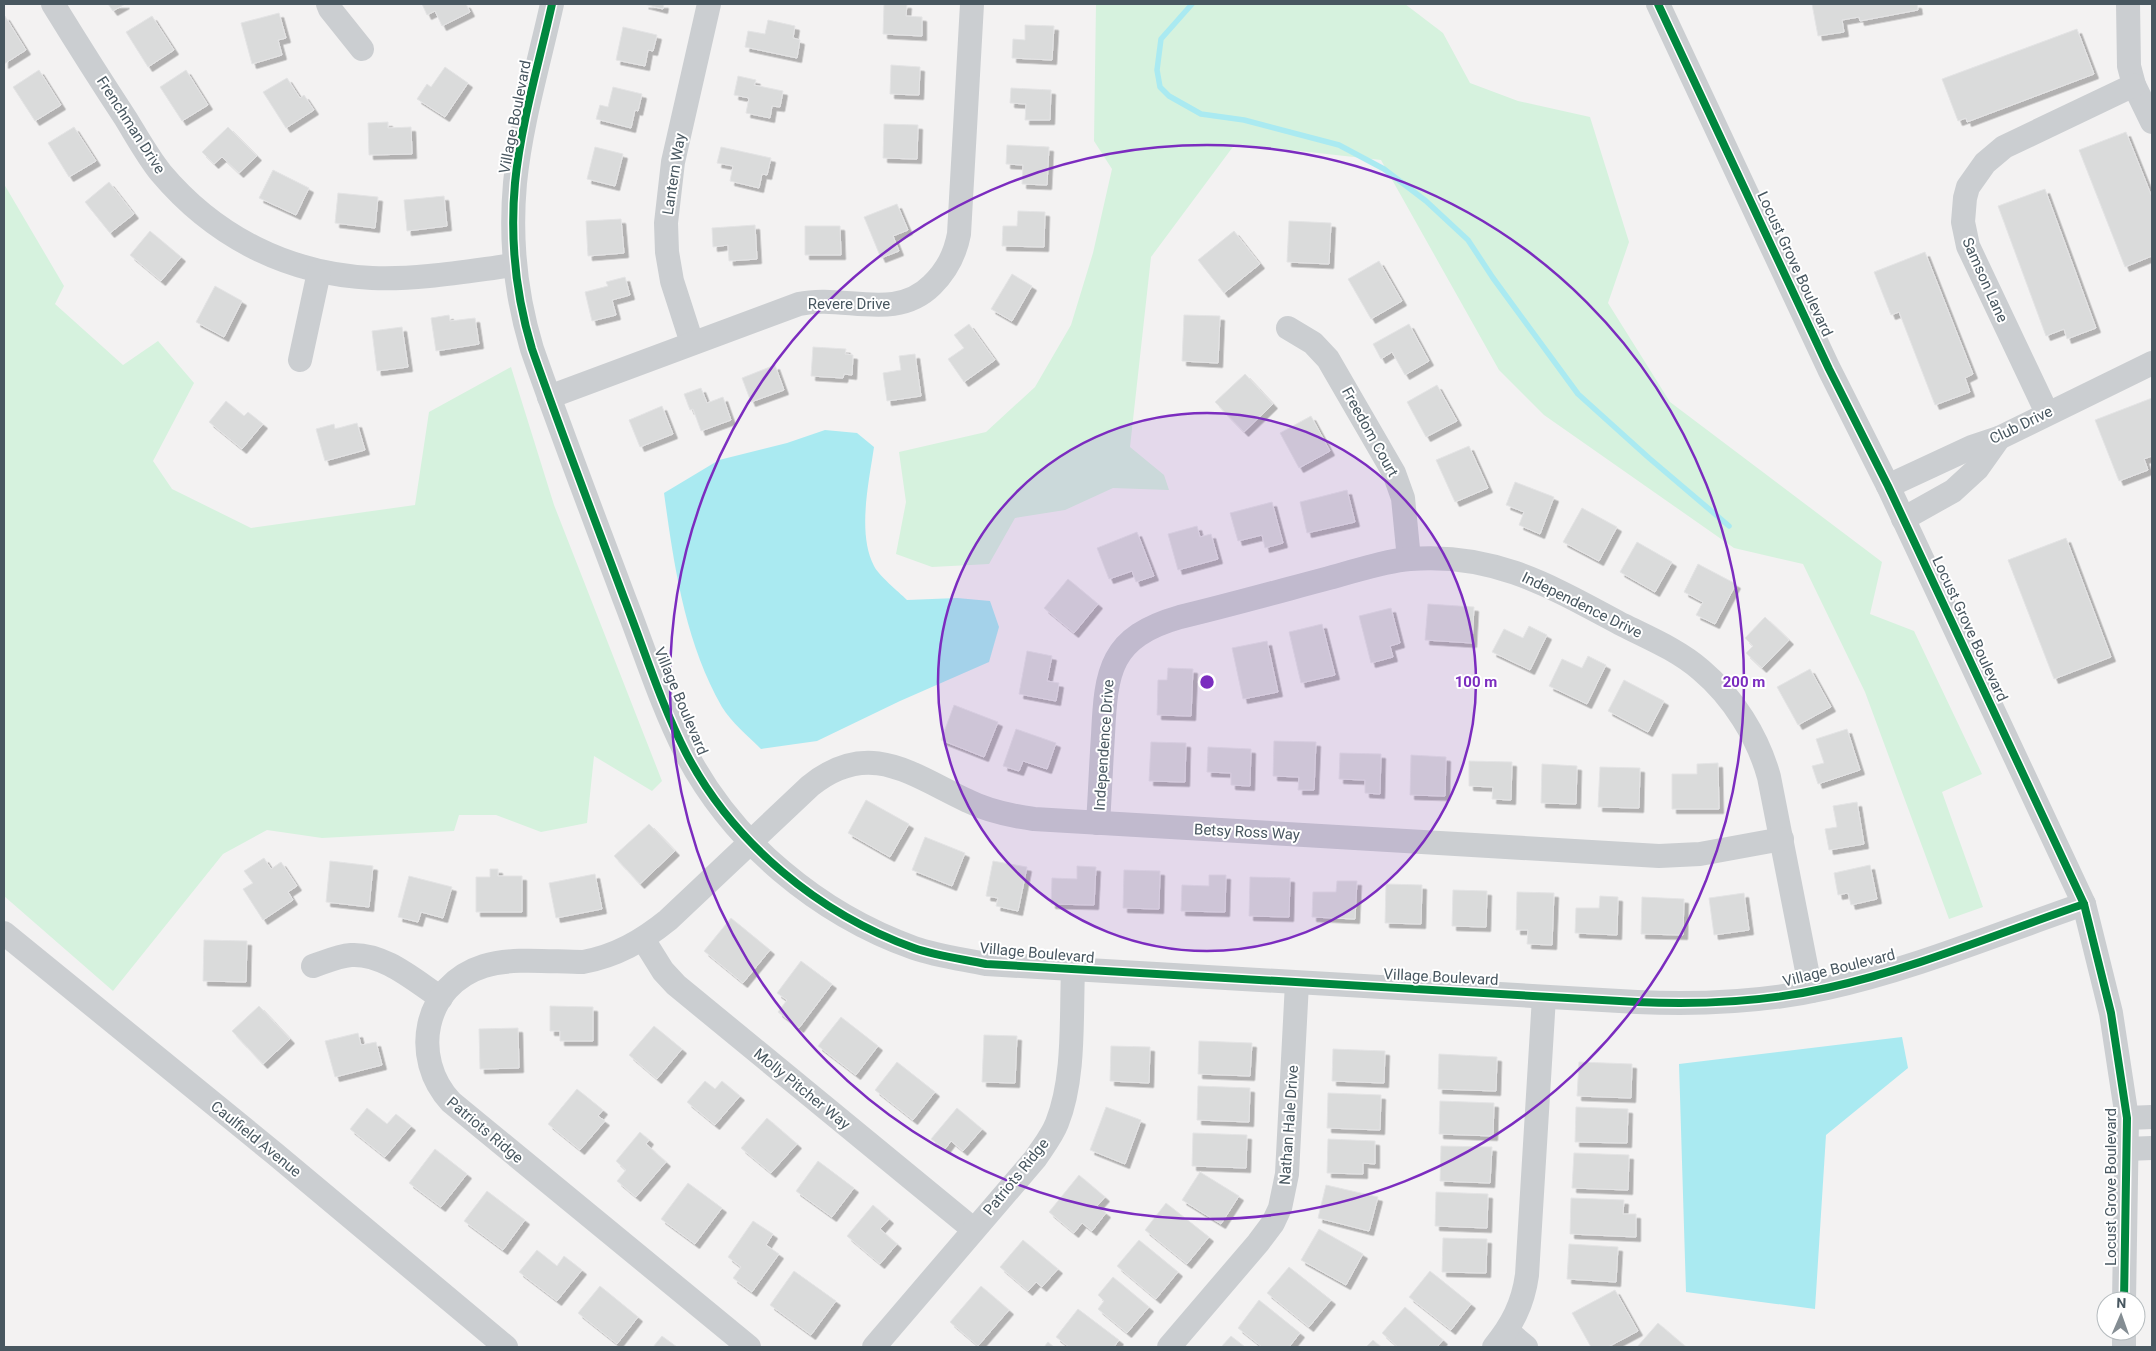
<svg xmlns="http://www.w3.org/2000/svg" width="2156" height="1351" font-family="Roboto,sans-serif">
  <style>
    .green { fill: #d6f2de }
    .water { fill: #aaeaf1 }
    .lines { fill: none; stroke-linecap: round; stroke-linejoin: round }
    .stream { stroke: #aaeaf1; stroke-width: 5.5 }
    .building { fill: #dadbdb; stroke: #e4e4e5; filter: url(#shadow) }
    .minor { stroke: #cbced1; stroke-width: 24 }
    .cycleway-casing { stroke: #fff; stroke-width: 11 }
    .cycleway { stroke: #00873e; stroke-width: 8 }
    .ring { fill: none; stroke: #7b2cbf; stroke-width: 2.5 }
    .labels { text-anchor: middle; stroke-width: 4; stroke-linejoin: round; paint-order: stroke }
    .street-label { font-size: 15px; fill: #485760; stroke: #fff }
    .centre { fill: #7b2cbf; stroke: #fff; stroke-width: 2.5 }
    .ring-label { font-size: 15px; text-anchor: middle; font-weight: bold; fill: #7b2cbf; stroke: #fff; stroke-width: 4; stroke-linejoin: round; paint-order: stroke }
  </style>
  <defs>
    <filter id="shadow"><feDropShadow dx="4.5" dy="4.5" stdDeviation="0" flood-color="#0004"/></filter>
  </defs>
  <rect width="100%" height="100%" fill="#f3f2f2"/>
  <!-- green -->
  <g class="green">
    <polygon points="1096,4 1405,4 1443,33 1470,83 1518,101 1590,117 1629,242 1608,303 1670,402 1882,562 1870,614 1914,631 1982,774 1942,792 1983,907 1949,919 1865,692 1803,564 1734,548 1544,415 1499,370 1381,160 1235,144 1151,257 1130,447 1164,475 1169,490 1113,488 1065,510 1015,518 989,564 932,567 896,554 906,502 899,452 986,432 1035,387 1071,325 1093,253 1112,169 1094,141"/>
    <polygon points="4,184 64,286 55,304 123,365 158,341 194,383 153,461 172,489 251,528 415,505 429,412 511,367 554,505 662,781 652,791 594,756 587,823 541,832 496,815 459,815 454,831 322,838 267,830 223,854 113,991 4,896"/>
  </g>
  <!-- water -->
  <g class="water">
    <path d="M825,430L857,433L874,447C869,482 857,533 874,566C879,576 898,591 907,600L957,598L990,601L999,627L989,662L900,701L817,741L761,749C748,736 731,722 722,707C685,642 674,566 664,493L719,460L787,443Z"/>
    <polygon points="1902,1037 1908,1068 1826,1135 1815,1309 1686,1292 1679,1064"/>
  </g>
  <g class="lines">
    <!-- stream -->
    <polyline class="stream" points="1192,4 1161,39 1157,70 1160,87 1169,96 1201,114 1244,120 1339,145 1384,169 1426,201 1468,240 1493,278 1578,394 1649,458 1729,526"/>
  </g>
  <!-- building -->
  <g class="building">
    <polygon points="108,4 125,4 113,11"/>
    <polygon points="422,4 466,4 470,12 442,26 435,11 427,15"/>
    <polygon points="644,4 664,4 663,9"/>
    <polygon points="884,4 907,4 906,16 922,17 922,36 883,34"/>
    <polygon points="1812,4 1917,4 1918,10 1860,21 1859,17 1842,20 1844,32 1818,36"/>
    <polygon points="279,13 286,38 278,40 282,55 252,64 241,23"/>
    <polygon points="4,16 5,16 26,50 4,64"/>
    <polygon points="152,16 174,50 148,67 126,32"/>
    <polygon points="768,20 795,26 793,38 800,40 797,58 745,47 748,31 765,34"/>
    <polygon points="1025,25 1054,26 1052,60 1012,58 1013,39 1025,40"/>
    <polygon points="623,27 657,35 653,51 648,50 645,66 616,60"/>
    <polygon points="2077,29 2094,74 1967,122 1966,118 1958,121 1942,79"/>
    <polygon points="891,65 920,67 919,95 890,94"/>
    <polygon points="445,67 468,83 445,117 417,99 427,84 431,87"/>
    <polygon points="39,70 61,105 35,121 13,87"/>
    <polygon points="186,70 208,105 182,121 160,87"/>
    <polygon points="738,76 756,80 754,85 783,91 780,107 772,106 770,118 746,113 749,98 734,95"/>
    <polygon points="287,78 300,98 304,95 314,110 286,128 263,92"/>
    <polygon points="613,87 642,94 638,111 635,110 631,128 596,119 600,105 608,107"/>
    <polygon points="1011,88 1051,90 1050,120 1025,120 1026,104 1010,103"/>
    <polygon points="388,122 388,128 411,127 412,154 369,155 368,123"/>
    <polygon points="884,124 918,125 917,159 883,158"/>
    <polygon points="74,127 96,161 69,177 48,143"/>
    <polygon points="228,127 257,156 239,173 222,157 214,164 202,152"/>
    <polygon points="2126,132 2152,197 2152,256 2125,267 2079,150"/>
    <polygon points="1007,145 1049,147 1047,185 1022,184 1023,165 1006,164"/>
    <polygon points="595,147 623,154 615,186 587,179"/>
    <polygon points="721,147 771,158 767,175 762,174 759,188 730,181 733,166 717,163"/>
    <polygon points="273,170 309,188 296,215 259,198"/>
    <polygon points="109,182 134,214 110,233 85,202"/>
    <polygon points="2045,189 2096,328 2067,339 2064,329 2046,336 1998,206"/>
    <polygon points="338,193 378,197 375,228 335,223"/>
    <polygon points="444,196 447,226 407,231 404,200"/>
    <polygon points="897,204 908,230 893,236 899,251 881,258 864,217"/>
    <polygon points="1018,211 1045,212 1044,247 1002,246 1003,226 1017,226"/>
    <polygon points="621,219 624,253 588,256 586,221"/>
    <polygon points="1289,221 1331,223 1329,264 1287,262"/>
    <polygon points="755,225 757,259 729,261 728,245 713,247 712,228"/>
    <polygon points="805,226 840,226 841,255 805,255"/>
    <polygon points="150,231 181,257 161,281 130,255"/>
    <polygon points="1234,231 1260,264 1224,293 1198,260"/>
    <polygon points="1925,252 1973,374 1965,378 1970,392 1935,405 1899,312 1891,315 1874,272"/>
    <polygon points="1379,261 1402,301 1371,319 1348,279"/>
    <polygon points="1012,274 1032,286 1012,321 991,309"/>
    <polygon points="625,277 630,295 612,300 616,315 592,321 585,292 608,286 606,282"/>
    <polygon points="215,286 242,301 224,337 196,322"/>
    <polygon points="449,315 450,321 475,318 479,344 436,351 431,318"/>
    <polygon points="1184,315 1220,316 1218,363 1182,361"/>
    <polygon points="969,324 995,360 964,382 948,359 964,348 954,335"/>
    <polygon points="1409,324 1429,361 1405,375 1392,352 1381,359 1373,344"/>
    <polygon points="402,327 408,367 377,371 372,331"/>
    <polygon points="813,347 846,349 845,354 853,355 852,375 844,374 843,378 811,376"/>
    <polygon points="915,354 921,396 887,401 883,373 901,370 899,356"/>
    <polygon points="775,365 784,390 751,402 742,378"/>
    <polygon points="1245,374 1273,404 1244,432 1215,402"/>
    <polygon points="1437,385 1457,421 1426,437 1407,402"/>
    <polygon points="701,388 707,403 723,397 731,420 701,431 693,409 690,410 684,394"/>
    <polygon points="2152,398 2152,456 2144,459 2148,470 2119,481 2095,420"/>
    <polygon points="226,401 244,416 248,412 263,424 242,449 209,422"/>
    <polygon points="662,406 673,434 640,447 629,420"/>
    <polygon points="1311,416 1330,451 1299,468 1280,433"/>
    <polygon points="357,423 365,450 325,461 316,429 334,424 335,429"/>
    <polygon points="1469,446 1488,488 1455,502 1436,460"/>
    <polygon points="1515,482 1554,497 1540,534 1519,525 1524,512 1506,505"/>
    <polygon points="1347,490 1355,522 1307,533 1300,502"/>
    <polygon points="1272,502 1283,543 1265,548 1262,535 1238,541 1230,513"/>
    <polygon points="1582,508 1617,527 1599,561 1563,542"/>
    <polygon points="1197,526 1200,537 1211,534 1218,559 1178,570 1168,534"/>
    <polygon points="1137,532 1154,576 1136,582 1132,571 1109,579 1097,548"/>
    <polygon points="2066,538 2111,657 2054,679 2008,560"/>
    <polygon points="1637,542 1672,562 1655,592 1620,572"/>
    <polygon points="1698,564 1736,584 1715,624 1696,615 1703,602 1684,592"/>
    <polygon points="1068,579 1098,604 1074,633 1044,608"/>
    <polygon points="1428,604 1474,607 1472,643 1425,640"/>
    <polygon points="1391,608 1400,643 1390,646 1393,657 1371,663 1359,616"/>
    <polygon points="1765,617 1789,640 1762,668 1746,653 1753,646 1745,638"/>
    <polygon points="1322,624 1335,675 1301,683 1289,632"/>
    <polygon points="1529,626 1547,635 1530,670 1492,652 1504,629 1523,638"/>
    <polygon points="1267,641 1278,692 1243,699 1232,648"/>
    <polygon points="1027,651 1052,656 1047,681 1059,683 1056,701 1019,694"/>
    <polygon points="1588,656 1606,665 1587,704 1549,686 1562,659 1582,668"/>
    <polygon points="1168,668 1193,669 1191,716 1157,715 1158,680 1167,680"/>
    <polygon points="1810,669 1831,707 1798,725 1777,687"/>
    <polygon points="1624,680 1664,701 1648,732 1608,711"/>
    <polygon points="954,705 998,722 984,757 941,740"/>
    <polygon points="1016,729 1056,743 1047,769 1023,761 1019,771 1003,766"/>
    <polygon points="1847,729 1860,770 1818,784 1812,766 1824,763 1816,739"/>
    <polygon points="1274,741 1316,742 1314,790 1298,790 1299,777 1273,776"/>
    <polygon points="1151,742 1186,743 1185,782 1149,781"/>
    <polygon points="1208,747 1251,749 1250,786 1231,785 1231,773 1207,772"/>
    <polygon points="1340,753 1381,754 1380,794 1365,793 1365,780 1339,779"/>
    <polygon points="1411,755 1446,757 1445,796 1410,795"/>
    <polygon points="1469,761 1512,762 1511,800 1492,799 1493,787 1469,786"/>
    <polygon points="1718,763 1719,809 1672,809 1672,774 1697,774 1697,764"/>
    <polygon points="1542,764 1577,766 1576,804 1541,803"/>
    <polygon points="1600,767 1640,768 1639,808 1598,807"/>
    <polygon points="866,800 909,824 890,857 848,833"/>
    <polygon points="1857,802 1864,844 1829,850 1825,829 1837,827 1833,806"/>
    <polygon points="649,824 675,851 640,884 614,856"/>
    <polygon points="925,837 965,853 952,886 912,870"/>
    <polygon points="264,858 271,869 281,862 297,886 288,892 293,900 263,920 243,889 253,883 244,871"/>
    <polygon points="330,861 373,866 369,907 326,902"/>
    <polygon points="993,861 1027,867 1018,911 996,906 998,898 986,896"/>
    <polygon points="1870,865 1877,899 1851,905 1848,893 1838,895 1834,873"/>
    <polygon points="1077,866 1096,867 1094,905 1051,904 1052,878 1077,879"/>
    <polygon points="490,869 498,869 498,876 522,876 522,912 476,912 476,877 490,877"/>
    <polygon points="1124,870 1160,871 1159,909 1123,908"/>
    <polygon points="595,874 602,909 556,918 549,883"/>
    <polygon points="1209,875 1226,875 1225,912 1181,911 1182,885 1209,886"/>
    <polygon points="409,876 452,887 443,918 421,912 418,922 398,917"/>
    <polygon points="1250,877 1290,878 1289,917 1249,916"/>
    <polygon points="1337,881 1357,881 1355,919 1312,917 1313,892 1336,892"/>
    <polygon points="1386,884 1422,885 1421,924 1385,923"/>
    <polygon points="1453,890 1487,891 1486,927 1452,926"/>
    <polygon points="1517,892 1554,893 1552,945 1527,944 1528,930 1516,930"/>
    <polygon points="1744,893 1749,930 1714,935 1709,898"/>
    <polygon points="1600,896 1618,897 1617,935 1575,933 1576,908 1599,908"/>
    <polygon points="1642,897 1684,899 1683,935 1641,934"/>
    <polygon points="731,918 770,950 743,983 704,951"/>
    <polygon points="204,940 247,941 246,982 203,981"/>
    <polygon points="801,961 832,984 799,1028 778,1012 787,1000 777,993"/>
    <polygon points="259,1006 290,1039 263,1064 232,1031"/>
    <polygon points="550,1006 593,1007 593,1041 560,1041 560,1031 550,1031"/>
    <polygon points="841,1017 878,1046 856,1075 818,1046"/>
    <polygon points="654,1026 682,1049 657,1079 629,1055"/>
    <polygon points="518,1028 519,1068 480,1069 479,1029"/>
    <polygon points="358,1033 361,1045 376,1042 382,1065 335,1077 325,1041"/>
    <polygon points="984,1035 1017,1036 1015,1083 982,1082"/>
    <polygon points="1199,1041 1252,1043 1250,1076 1198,1074"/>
    <polygon points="1111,1046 1150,1047 1149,1083 1110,1081"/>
    <polygon points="1333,1049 1385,1051 1384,1083 1332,1081"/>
    <polygon points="1439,1054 1497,1057 1496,1091 1438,1089"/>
    <polygon points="897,1062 935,1092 913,1120 875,1090"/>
    <polygon points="1579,1062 1632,1064 1631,1098 1577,1096"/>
    <polygon points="705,1081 715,1089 722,1081 740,1096 715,1125 687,1102"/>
    <polygon points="1198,1086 1250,1088 1249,1122 1197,1120"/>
    <polygon points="577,1089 603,1110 598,1116 605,1121 580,1150 548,1124"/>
    <polygon points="1328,1093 1381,1095 1380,1130 1327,1128"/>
    <polygon points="1440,1101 1494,1103 1493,1136 1439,1134"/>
    <polygon points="1106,1107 1141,1120 1125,1164 1090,1150"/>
    <polygon points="1576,1107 1628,1109 1627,1143 1575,1142"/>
    <polygon points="367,1108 387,1124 396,1114 411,1126 385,1157 350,1129"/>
    <polygon points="957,1108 982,1129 963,1151 951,1141 945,1149 931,1139"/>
    <polygon points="767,1118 797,1144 771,1173 741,1148"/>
    <polygon points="640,1132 649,1140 646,1144 666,1162 636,1197 617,1181 626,1170 616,1161"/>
    <polygon points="1193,1133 1247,1135 1246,1168 1192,1166"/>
    <polygon points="1328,1139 1375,1141 1375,1164 1363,1163 1363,1174 1327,1173"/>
    <polygon points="1441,1146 1492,1147 1490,1183 1440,1181"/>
    <polygon points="435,1149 467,1174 441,1207 409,1183"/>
    <polygon points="1574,1153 1629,1155 1628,1190 1572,1188"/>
    <polygon points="818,1161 854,1188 832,1217 796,1191"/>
    <polygon points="1200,1172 1239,1196 1221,1224 1182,1200"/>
    <polygon points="1079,1175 1105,1197 1097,1206 1106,1213 1092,1231 1082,1223 1074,1233 1049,1212"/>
    <polygon points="688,1183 722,1208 695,1244 661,1219"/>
    <polygon points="1326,1185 1378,1197 1369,1231 1318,1218"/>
    <polygon points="487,1191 525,1220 503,1250 464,1221"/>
    <polygon points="1436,1192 1488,1194 1487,1228 1435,1226"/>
    <polygon points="1571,1198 1624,1200 1623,1214 1636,1214 1636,1237 1570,1234"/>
    <polygon points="1166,1203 1209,1237 1187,1264 1145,1230"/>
    <polygon points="873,1205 889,1219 880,1229 897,1244 880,1264 847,1236"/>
    <polygon points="753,1221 773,1234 766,1245 779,1254 752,1292 733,1278 741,1267 728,1257"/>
    <polygon points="1319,1229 1363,1254 1346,1285 1301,1260"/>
    <polygon points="1443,1238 1487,1239 1486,1273 1442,1272"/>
    <polygon points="1023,1240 1058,1269 1042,1287 1036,1282 1028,1291 1000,1267"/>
    <polygon points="1139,1240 1178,1272 1156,1299 1117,1266"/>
    <polygon points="1569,1244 1618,1247 1616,1282 1567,1279"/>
    <polygon points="537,1250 557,1266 564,1256 582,1270 557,1301 519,1272"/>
    <polygon points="1289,1267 1331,1300 1309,1327 1267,1293"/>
    <polygon points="794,1271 836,1301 811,1335 770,1305"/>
    <polygon points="1430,1271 1471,1304 1451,1330 1409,1297"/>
    <polygon points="1113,1277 1149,1307 1127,1333 1098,1309 1104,1301 1098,1295"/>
    <polygon points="600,1286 638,1317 617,1344 578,1313"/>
    <polygon points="981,1286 1009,1310 978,1346 950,1322"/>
    <polygon points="1615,1290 1638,1331 1608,1347 1591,1347 1572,1313"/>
    <polygon points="1259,1300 1300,1333 1289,1347 1262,1347 1238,1328"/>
    <polygon points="1405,1307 1443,1340 1437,1347 1398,1347 1382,1333"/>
    <polygon points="1078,1309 1119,1340 1114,1347 1069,1347 1056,1337"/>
    <polygon points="1658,1323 1686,1347 1637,1347"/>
    <polygon points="662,1336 677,1347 653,1347"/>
    <polygon points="1231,1336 1245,1347 1221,1347"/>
    <polygon points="1373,1340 1381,1347 1366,1347"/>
    <polygon points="1048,1342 1054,1347 1044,1347"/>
  </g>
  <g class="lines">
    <!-- minor -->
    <g class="minor">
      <path d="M53,4C77,43 101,81 126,119C137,137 148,157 161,173C215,237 288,274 372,278C419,280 468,271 515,265"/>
      <polyline points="328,4 330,9 362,49"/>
      <path d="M552,4C539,63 521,123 515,183C510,238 516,296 532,349C561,432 593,515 624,598C644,649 661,704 686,753C733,843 819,914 914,948C937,956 962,959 986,964L1637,1002C1701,1005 1765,1002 1827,988C1914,969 1999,933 2084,904"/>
      <polyline points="1658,4 1829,369 1888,486 2084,904 2111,1013 2127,1118 2124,1301"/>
      <polyline points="2128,4 2129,66 2134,85 2152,122"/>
      <polyline points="1288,328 1313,343 1328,359 1394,473 1403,498 1409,559"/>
      <polyline points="692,343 672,281 667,252 666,223 673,162 709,4"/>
      <polyline points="300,360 319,272"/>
      <path d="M549,397L799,304C844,294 895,322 932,285C947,270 955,255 959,234L972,4"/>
      <polyline points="2047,413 1968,246 1963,222 1965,198 1968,187 1985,163 2004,147 2134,85"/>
      <polyline points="1888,486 1972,447 1999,438 2152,363"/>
      <polyline points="1903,519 1953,491 1977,469 1999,438"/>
      <path d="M1098,823C1100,794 1101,764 1103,735C1106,670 1110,637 1180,617C1230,605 1280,591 1329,578C1356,571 1383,561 1410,559C1494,552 1552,587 1623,625C1649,638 1678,650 1701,670C1733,697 1758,737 1769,777L1811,991"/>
      <polyline points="4,933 274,1153 506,1347"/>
      <polyline points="643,939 663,971 676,985 973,1229"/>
      <path d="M313,966C325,962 338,956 351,955C384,953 415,981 441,998"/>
      <polyline points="2127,1118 2152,1117"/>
      <polyline points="2127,1149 2152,1148"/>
      <polyline points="1507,1331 1526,1347"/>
      <path d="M749,1347L451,1102C410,1058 423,985 484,966C513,957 552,962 583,962C616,956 642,941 668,920L810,786C869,738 912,775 968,801C988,811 1012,816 1034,819L1659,856L1700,854L1782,839"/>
      <path d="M874,1347L1035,1159C1043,1147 1052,1136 1057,1123C1075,1078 1071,1018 1073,971"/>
      <polyline points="1169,1347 1258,1243 1273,1223 1280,1208 1287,1174 1297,983"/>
      <path d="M1494,1347C1512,1325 1523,1304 1527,1275L1544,997"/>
      <polyline points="2124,1347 2124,1331"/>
    </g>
    <defs>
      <g id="cycleway">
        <path d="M552,4C539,63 521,123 515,183C510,238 516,296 532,349C561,432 593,515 624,598C644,649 661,704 686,753C733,843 819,914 914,948C937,956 962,959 986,964L1637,1002C1701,1005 1765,1002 1827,988C1914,969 1999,933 2084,904"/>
        <polyline points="1658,4 1829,369 1888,486 2084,904 2111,1013 2127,1118 2124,1301"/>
      </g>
    </defs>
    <!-- cycleway casing -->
    <use href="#cycleway" class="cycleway-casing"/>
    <!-- cycleway -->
    <use href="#cycleway" class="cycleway"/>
  </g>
  <!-- distance rings -->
  <circle cx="1207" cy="682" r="269" fill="#7b2cbf" fill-opacity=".12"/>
  <g class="ring">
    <circle cx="1207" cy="682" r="269"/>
    <circle cx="1207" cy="682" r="537"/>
  </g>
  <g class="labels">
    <!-- street labels -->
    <g class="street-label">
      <text transform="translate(515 117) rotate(-79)" y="5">Village Boulevard</text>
      <text transform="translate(131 125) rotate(57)" y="5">Frenchman Drive</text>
      <text transform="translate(674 174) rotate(-81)" y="5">Lantern Way</text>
      <text transform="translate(1795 264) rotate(65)" y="5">Locust Grove Boulevard</text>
      <text transform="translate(1985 280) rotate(66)" y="5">Samson Lane</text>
      <text x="849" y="309">Revere Drive</text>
      <text transform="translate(2021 425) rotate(-26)" y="5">Club Drive</text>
      <text transform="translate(1370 432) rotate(61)" y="5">Freedom Court</text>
      <text transform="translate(1582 605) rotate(26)" y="5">Independence Drive</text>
      <text transform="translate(1970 629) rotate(65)" y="5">Locust Grove Boulevard</text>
      <text transform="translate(681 701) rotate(67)" y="5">Village Boulevard</text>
      <text transform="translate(1104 745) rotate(-86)" y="5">Independence Drive</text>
      <text transform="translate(1247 832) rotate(3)" y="5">Betsy Ross Way</text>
      <text transform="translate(1037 953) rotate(5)" y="5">Village Boulevard</text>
      <text transform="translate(1839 968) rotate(-14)" y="5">Village Boulevard</text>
      <text transform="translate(1441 977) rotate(3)" y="5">Village Boulevard</text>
      <text transform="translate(802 1089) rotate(39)" y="5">Molly Pitcher Way</text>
      <text transform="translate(1289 1125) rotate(-86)" y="5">Nathan Hale Drive</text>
      <text transform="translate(485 1130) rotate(40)" y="5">Patriots Ridge</text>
      <text transform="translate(256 1139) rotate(39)" y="5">Caulfield Avenue</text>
      <text transform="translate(1016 1177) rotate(-51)" y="5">Patriots Ridge</text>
      <text transform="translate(2111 1187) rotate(-90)" y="5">Locust Grove Boulevard</text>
    </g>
  </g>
  <circle cx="1207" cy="682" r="8" class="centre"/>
  <g class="ring-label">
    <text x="1476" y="687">100 m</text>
    <text x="1744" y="687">200 m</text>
  </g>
  <!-- border -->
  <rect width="2156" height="1351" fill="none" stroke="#485760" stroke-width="10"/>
  <!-- north arrow -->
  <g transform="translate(2121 1316) rotate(2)"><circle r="24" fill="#ffffff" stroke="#b6bcbf"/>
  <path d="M0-4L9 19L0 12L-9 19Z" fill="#848d93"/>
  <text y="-8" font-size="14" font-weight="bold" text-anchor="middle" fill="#485760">N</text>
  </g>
</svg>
